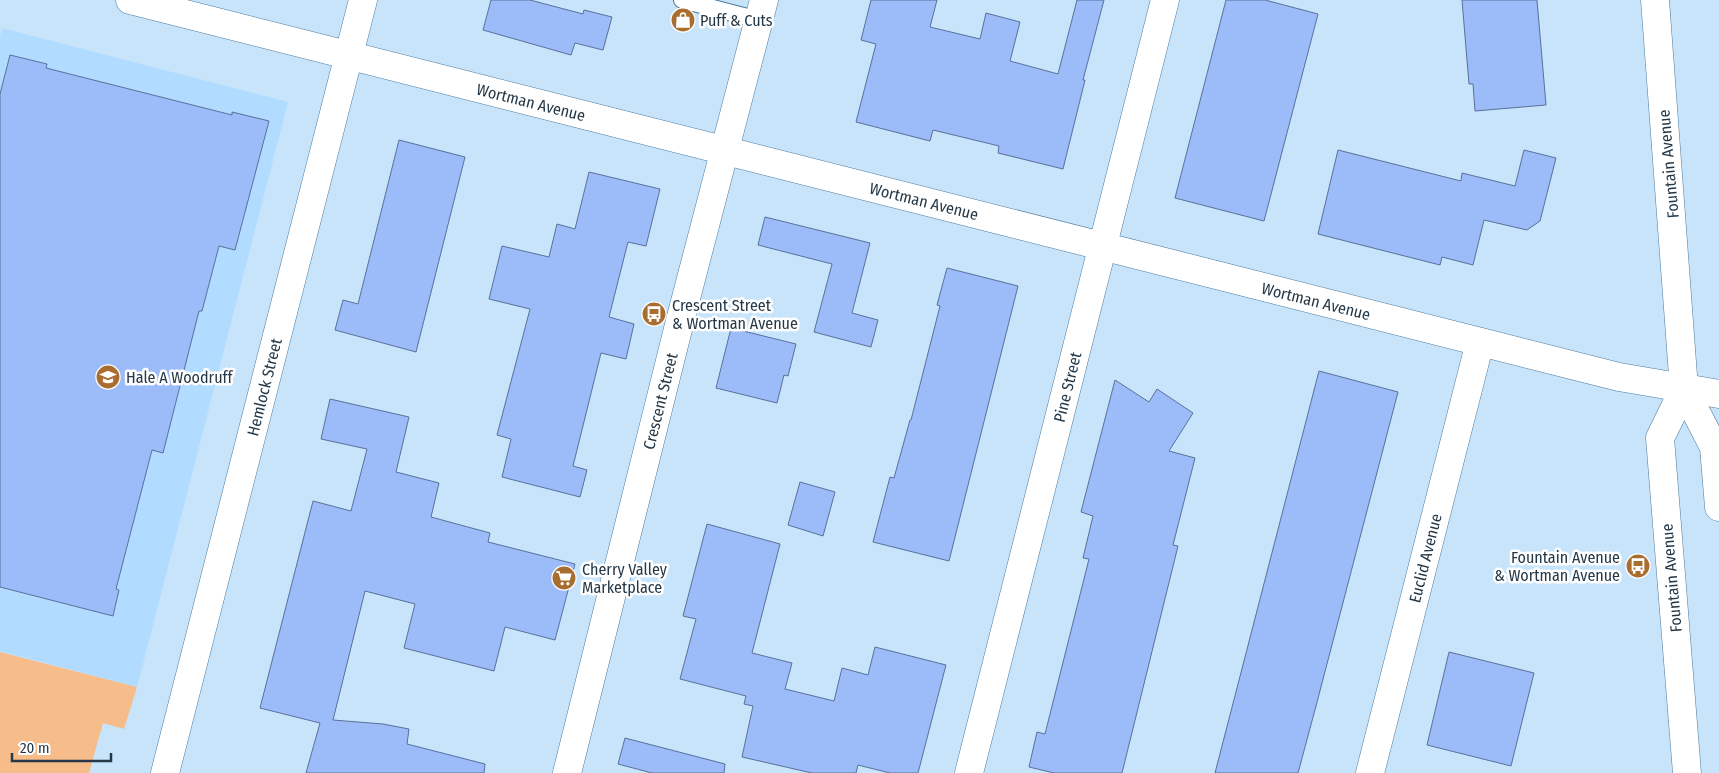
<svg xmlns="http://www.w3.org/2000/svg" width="1719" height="773" font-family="'Fira Sans Condensed',sans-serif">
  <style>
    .built { fill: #b1dcff }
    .park { fill: #f6bd8b }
    .building { fill: #9bbcf8; stroke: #59709b }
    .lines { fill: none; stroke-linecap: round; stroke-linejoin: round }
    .lane-casing { stroke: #4d7a9c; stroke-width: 18 }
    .street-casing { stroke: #4d7a9c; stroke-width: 29 }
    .secondary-casing { stroke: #4d7a9c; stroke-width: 29 }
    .lane { stroke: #fff; stroke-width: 16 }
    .street { stroke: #fff; stroke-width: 28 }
    .secondary { stroke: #fff; stroke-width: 28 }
    .labels { text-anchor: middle; stroke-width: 5; stroke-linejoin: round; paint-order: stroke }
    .poi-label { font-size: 16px; fill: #253847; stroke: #fff; text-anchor: start }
    .street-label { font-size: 16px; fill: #253847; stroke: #fff }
  </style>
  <rect width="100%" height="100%" fill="#c7e4fb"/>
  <!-- built -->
  <polygon class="built" points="2,28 288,102 137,687 0,651 0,37"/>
  <!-- park -->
  <polygon class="park" points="0,652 137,687 124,729 103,723 89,773 0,773"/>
  <!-- building -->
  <g class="building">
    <polygon points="491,0 530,0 583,14 584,10 612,17 603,50 575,43 571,55 483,30"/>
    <polygon points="871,0 937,0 930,27 980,39 986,13 1020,22 1010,61 1058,74 1077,0 1104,0 1083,80 1085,80 1063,169 998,153 999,146 933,130 930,141 856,122 876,44 861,40"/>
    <polygon points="1226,0 1265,0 1318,14 1264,221 1175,198"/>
    <polygon points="1462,0 1537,0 1546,105 1475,111 1473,84 1469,84"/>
    <polygon points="10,55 47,64 46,68 232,115 232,112 269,121 235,250 219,246 202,311 199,311 163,453 152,450 116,589 119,590 113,616 0,587 0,94"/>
    <polygon points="399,140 465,157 416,352 335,330 343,300 358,304"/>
    <polygon points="1338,150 1461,181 1462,173 1515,186 1524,150 1556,158 1540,221 1527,230 1484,220 1473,265 1442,257 1440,265 1318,234"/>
    <polygon points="589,172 660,189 646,246 628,242 609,317 634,324 626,359 601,353 573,466 587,470 580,497 502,477 511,439 497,435 530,309 489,299 502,246 549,257 557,224 575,229"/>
    <polygon points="765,217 870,243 852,313 878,320 871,347 814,332 832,264 758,245"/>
    <polygon points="947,268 1018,286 949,561 873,542 890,477 894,478 910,420 911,420 940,306 937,305"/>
    <polygon points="731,328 796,344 788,376 784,375 777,403 716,388"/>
    <polygon points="1319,371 1398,392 1316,706 1298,773 1215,773"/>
    <polygon points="1115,380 1149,402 1157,389 1193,413 1169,451 1195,458 1173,545 1178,546 1122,773 1054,773 1029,767 1037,732 1045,734 1089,559 1083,558 1093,516 1081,512"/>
    <polygon points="330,399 409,417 396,472 439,483 431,517 490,533 488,542 575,564 555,640 505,627 494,671 404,648 415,604 365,591 333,720 383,724 409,729 407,744 485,764 484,773 306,773 320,723 260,708 313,501 351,511 367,449 321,439"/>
    <polygon points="800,482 835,492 823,536 788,525"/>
    <polygon points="707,524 780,544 752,653 792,663 785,689 834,701 842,668 868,675 875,647 946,665 918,773 890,773 858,765 856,773 812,773 742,757 753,706 744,704 746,696 680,679 696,619 683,616"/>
    <polygon points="1449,652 1534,673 1511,766 1427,745"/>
    <polygon points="625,738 725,764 724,773 652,773 618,764"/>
  </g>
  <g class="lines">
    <defs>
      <polyline id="lane" points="682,0 759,20"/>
      <g id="street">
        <polyline points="130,0 1619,377 1719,394"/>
        <polyline points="165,773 363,0"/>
        <polyline points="567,773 680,321 764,0"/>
        <polyline points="969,773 1165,0"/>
        <polyline points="1370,773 1480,342"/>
      </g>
      <g id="secondary">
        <polyline points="1655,0 1684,389 1714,447 1719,507"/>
        <polyline points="1684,389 1660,438 1687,773"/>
      </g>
    </defs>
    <!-- lane casing -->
    <use href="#lane" class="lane-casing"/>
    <!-- street casing -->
    <use href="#street" class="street-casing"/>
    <!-- secondary casing -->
    <use href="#secondary" class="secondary-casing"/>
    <!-- lane -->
    <use href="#lane" class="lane"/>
    <!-- street -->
    <use href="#street" class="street"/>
    <!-- secondary -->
    <use href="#secondary" class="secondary"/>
  </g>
  <!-- icons -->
  <defs>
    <symbol id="shop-disc" viewBox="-11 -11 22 22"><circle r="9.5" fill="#aa6d30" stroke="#fff"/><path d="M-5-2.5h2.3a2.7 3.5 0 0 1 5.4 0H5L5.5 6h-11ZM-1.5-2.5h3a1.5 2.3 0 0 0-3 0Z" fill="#fff"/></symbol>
    <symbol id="bus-disc" viewBox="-11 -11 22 22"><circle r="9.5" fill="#aa6d30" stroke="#fff"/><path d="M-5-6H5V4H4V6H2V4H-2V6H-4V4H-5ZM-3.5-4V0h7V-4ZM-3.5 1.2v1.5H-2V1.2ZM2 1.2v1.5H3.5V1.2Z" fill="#fff"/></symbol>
    <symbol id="school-disc" viewBox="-11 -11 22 22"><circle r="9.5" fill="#aa6d30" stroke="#fff"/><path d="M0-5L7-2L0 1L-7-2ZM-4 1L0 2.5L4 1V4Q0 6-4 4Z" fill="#fff"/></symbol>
    <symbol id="supermarket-disc" viewBox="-11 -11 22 22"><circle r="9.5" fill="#aa6d30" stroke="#fff"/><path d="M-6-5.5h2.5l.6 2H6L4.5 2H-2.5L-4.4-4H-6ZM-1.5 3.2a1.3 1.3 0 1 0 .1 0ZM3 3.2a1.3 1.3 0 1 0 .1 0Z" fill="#fff"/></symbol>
  </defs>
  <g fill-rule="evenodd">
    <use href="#shop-disc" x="669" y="6" width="28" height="28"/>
    <use href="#bus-disc" x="640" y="300" width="28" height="28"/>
    <use href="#school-disc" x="94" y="363" width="28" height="28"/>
    <use href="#bus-disc" x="1624" y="552" width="28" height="28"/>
    <use href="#supermarket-disc" x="550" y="564" width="28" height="28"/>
  </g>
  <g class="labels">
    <!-- poi labels -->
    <g class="poi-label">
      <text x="700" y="26">Puff &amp; Cuts</text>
      <text x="672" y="311">Crescent Street<tspan x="672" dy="18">&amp; Wortman Avenue</tspan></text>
      <text x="126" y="383">Hale A Woodruff</text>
      <text x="1620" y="563" text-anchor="end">Fountain Avenue<tspan x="1620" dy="18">&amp; Wortman Avenue</tspan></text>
      <text x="582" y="575">Cherry Valley<tspan x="582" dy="18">Marketplace</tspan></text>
    </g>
    <!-- street labels -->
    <g class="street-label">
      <text transform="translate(531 102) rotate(14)" y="6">Wortman Avenue</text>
      <text transform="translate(1668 164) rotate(-95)" y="6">Fountain Avenue</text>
      <text transform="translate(924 201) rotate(14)" y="6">Wortman Avenue</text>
      <text transform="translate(1316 301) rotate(14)" y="6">Wortman Avenue</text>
      <text transform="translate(264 387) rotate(-76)" y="6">Hemlock Street</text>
      <text transform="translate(1067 387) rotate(-76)" y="6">Pine Street</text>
      <text transform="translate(660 401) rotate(-76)" y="6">Crescent Street</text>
      <text transform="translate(1425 558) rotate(-76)" y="6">Euclid Avenue</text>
      <text transform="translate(1671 578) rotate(-95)" y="6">Fountain Avenue</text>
    </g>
  </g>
  <!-- scale -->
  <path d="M12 753v8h99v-8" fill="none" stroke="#253847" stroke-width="2.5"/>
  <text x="20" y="753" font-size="15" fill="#253847" stroke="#ffffff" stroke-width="4" paint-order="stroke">20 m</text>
</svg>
